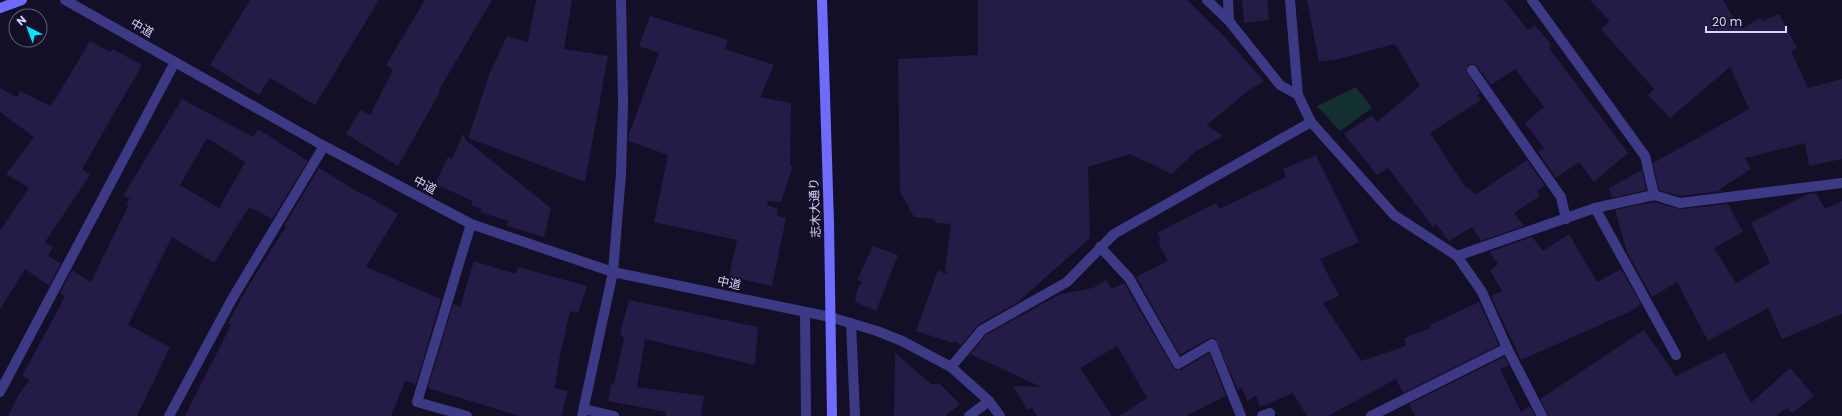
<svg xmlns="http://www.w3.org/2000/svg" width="1842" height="416" font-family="Poppins,'Noto Sans JP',sans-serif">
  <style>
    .green { fill: #12302f }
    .building { fill: #241b47; fill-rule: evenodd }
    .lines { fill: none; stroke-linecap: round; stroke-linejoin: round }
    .lane { stroke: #3d3a85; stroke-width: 10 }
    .street { stroke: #3d3a85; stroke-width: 10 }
    .secondary { stroke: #6f6bff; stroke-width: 10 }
    .labels { text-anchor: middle; stroke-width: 3; stroke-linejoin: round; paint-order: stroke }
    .street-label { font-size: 12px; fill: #d9d4ff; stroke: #130f26 }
  </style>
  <rect width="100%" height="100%" fill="#130f26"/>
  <!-- green -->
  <polygon class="green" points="1356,87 1372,108 1340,131 1317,106"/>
  <!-- building -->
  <g class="building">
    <polygon points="250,0 379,0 315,105 270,78 259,95 210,65"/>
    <polygon points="425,0 492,0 439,90 440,92 398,166 346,134 360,110 370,115 393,70 386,65"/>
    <polygon points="536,0 572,0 564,49 608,56 585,182 468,138 490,72 507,36 528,42"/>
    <polygon points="978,0 1187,0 1221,33 1264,81 1248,91 1207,125 1223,136 1195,152 1172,174 1130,154 1088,167 1090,238 1019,301 1022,300 979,324 961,345 955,341 953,343 916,331 938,270 948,275 945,269 951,224 937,223 933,219 914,217 900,192 898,59 978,55"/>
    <polygon points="1242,0 1267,0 1269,20 1244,23"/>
    <polygon points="1307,0 1504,0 1528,30 1535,25 1552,46 1549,48 1628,153 1594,182 1579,162 1556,178 1538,152 1544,148 1525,123 1544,107 1515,69 1491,85 1477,66 1472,64 1469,64 1466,71 1480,93 1477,95 1481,100 1430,133 1466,188 1468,187 1475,195 1527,160 1545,186 1537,191 1540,196 1514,213 1524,226 1481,241 1472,227 1449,241 1436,224 1433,227 1388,168 1377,175 1344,134 1372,115 1377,122 1420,86 1395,44 1339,59 1319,62"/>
    <polygon points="1590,0 1723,0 1735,20 1737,19 1742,29 1761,17 1762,21 1779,14 1797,48 1791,51 1808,88 1842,79 1842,159 1809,166 1805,143 1745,158 1751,169 1720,189 1721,191 1681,196 1659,190 1653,163 1749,109 1730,67 1670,118 1648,95 1654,89 1601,29 1610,21"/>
    <polygon points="650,16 728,40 725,49 774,65 760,97 791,103 790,165 793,166 781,202 768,201 767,205 778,209 776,215 786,218 772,286 729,276 737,240 654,222 668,155 628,141 629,134 659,53 639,46"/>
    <polygon points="90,41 110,52 113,49 142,65 82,169 90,175 45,242 53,247 48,256 61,263 49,286 25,269 0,309 0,231 29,188 6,174 34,137 0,112 0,88 17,97 20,91 50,106 54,100 55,100"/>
    <path d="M182,99L253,137L258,129L308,161L272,219L249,207L214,263L172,237L128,325L170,347L137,416H8L19,394L30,380L22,376L65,297L60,293L72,270L91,282L128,206L126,205L130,199L123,196ZM207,138L245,162L219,208L180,185Z"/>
    <polygon points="463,134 467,141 551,208 544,237 507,226 508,221 480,212 482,209 471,205 473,201 435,184 448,157 452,159"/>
    <polygon points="1316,155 1359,242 1320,259 1339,296 1323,303 1361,361 1406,346 1404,338 1430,328 1430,325 1479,302 1499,345 1403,393 1396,379 1328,416 1307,416 1293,393 1260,407 1256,395 1247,401 1242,388 1238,390 1215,338 1209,338 1180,355 1136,277 1168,261 1158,242 1161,240 1157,233 1216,203 1219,209 1286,177 1283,169"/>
    <polygon points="319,168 363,195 364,194 398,214 366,267 441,299 416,384 405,381 391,416 185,416 231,325 228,323 247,288 282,233 286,227 284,226"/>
    <polygon points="1642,170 1646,190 1612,198 1609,188"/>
    <polygon points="1816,193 1825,209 1842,201 1842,314 1782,339 1768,308 1708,341 1677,282 1652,297 1627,252 1615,210 1654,202 1680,209 1728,204 1743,232 1714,248 1736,283 1770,263 1751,223 1808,194"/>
    <polygon points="1569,234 1597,282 1621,269 1641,304 1631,311 1521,360 1491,296 1502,291 1490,270 1498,264 1489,252 1532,237 1543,251"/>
    <polygon points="873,246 898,255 876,311 855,302 857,290 862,282 857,280"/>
    <polygon points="474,261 516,274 518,267 587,286 578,313 570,311 559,360 555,388 568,391 561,416 519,416 428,388 453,304 460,307"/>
    <polygon points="1106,280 1112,289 1124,283 1174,369 1181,370 1209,353 1226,396 1186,416 1119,416 1147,398 1117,346 1080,368 1112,416 1037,416 1032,408 1028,410 1013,386 1041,387 970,354 986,335 1060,294 1093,288"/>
    <polygon points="629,300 758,327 755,365 645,339 637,387 704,396 701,416 665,416 666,412 608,401 611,384 614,384 624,338 620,334"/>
    <polygon points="1644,330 1676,376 1725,352 1751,403 1790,368 1814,396 1792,413 1787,408 1776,416 1548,416 1540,399"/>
    <polygon points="895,353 931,384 940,384 960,404 945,416 894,416"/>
    <polygon points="1504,357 1509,365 1500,369 1521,412 1530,406 1535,416 1415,416 1409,404"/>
  </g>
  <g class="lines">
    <!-- lane -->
    <g class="lane">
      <polyline points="1472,70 1561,197 1566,219"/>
      <polyline points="1595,208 1676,355"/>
      <polyline points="1100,247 1129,278 1178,364 1212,344 1241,416"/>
      <polyline points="851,323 855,416"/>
      <polyline points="584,409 614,416"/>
      <polyline points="169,416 232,299 324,146"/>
      <polyline points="467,416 417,402 471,224"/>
      <polyline points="1262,416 1270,413"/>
      <polyline points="1371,416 1507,348"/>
    </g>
    <!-- street -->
    <g class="street">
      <polyline points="65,0 324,146 471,224 613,272 830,317 877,331 902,341 951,367 989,401 1000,416"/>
      <polyline points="1207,0 1229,21 1280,85 1298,95 1311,122 1394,215 1457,256 1482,292 1507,348 1542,416"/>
      <polyline points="1228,0 1229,21"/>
      <polyline points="1290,0 1298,95"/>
      <polyline points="1532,0 1645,156 1654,195"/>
      <polyline points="1457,256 1595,208 1654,195 1680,203 1842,183"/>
      <polyline points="805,312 806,416"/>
      <polyline points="951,367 982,330 1067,282 1114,234 1311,122"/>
      <polyline points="0,392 175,62"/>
      <polyline points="582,416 613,272 621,174 623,103 621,0"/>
      <polyline points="969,416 989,401"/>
    </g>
    <!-- secondary -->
    <g class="secondary">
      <polyline points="822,0 829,223 832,416"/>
      <polyline points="0,8 22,0"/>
    </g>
  </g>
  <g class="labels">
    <!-- street labels -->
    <g class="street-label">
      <text transform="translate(142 28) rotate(30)" y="4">中道</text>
      <text transform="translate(425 185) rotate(28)" y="4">中道</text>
      <text transform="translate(815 208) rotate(-92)" y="4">志木大通り</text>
      <text transform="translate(729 283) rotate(12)" y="4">中道</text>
    </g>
  </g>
  <!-- north arrow -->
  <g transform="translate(28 28) rotate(318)"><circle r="19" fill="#130f26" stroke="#625e7d"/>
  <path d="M0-3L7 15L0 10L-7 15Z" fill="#00e5ff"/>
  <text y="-6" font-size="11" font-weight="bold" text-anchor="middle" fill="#d9d4ff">N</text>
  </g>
  <!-- scale -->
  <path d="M1706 26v6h80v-6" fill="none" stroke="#d9d4ff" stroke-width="2"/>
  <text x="1712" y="26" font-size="12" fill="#d9d4ff" stroke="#130f26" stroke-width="3" paint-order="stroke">20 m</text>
</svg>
